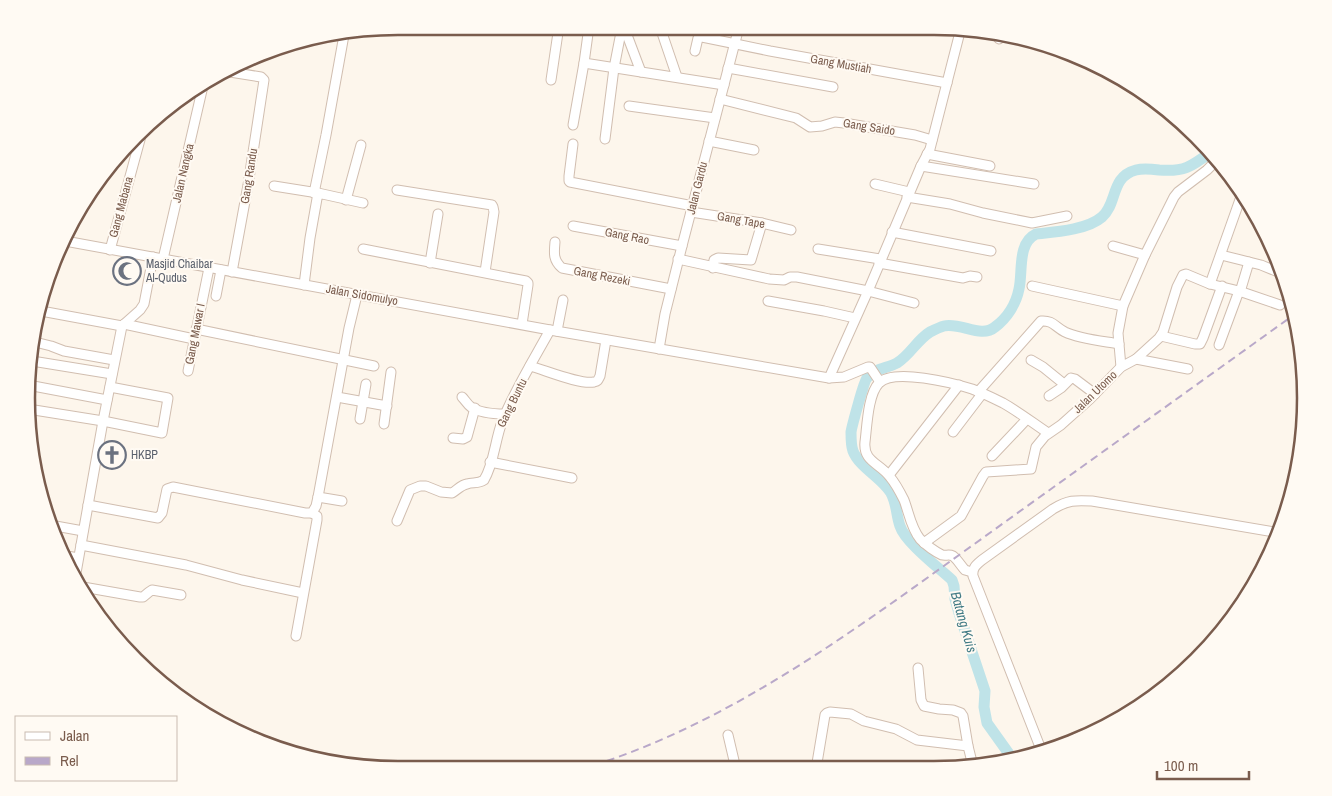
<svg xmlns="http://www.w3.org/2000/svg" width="1332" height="796" font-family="'Archivo Narrow',sans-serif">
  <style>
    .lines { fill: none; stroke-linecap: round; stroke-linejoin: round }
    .river { stroke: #bfe3e8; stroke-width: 11 }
    .minor-casing { stroke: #d1beb0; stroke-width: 11 }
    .minor { stroke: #fff; stroke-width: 9 }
    .rail { stroke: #b9a8c9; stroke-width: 2; stroke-dasharray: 8 5; stroke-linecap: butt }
    .labels { text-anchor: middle; stroke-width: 4; stroke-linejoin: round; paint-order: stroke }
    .street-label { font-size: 12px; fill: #7a5c4d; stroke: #fffaf3 }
    .worship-label { font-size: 12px; fill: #5b616d; stroke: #fffaf3; text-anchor: start }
    .water-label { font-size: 14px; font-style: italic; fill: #437c86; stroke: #fffaf3 }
    .rim { fill: none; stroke: #7a5c4d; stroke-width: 2.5 }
  </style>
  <rect width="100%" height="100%" fill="#fdf6ec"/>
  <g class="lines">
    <!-- river -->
    <path class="river" d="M1012,758L987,723L984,707L985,691L959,613L955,599L954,586L952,580C939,568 905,542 900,526C896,515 897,504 891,493C882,478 859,467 853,451C851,446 851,438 851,432C852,426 864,381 867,378C873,369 888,368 897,363C910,355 917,340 930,332C934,330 940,327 944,326C961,322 981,339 995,327C1007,318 1016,304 1019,289C1023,272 1017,243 1036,234C1055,232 1087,230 1102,217C1118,203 1110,177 1136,170C1143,168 1152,169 1159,170C1184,172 1191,167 1211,152"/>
    <defs>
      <g id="minor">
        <polyline points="624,27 641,72"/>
        <polyline points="660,27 677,77"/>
        <polyline points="794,27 795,27"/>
        <polyline points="588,34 584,63 724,85"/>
        <polyline points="999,39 1000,35"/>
        <polyline points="695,51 698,38 702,37 770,51 947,83"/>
        <polyline points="728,68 833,87"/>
        <polyline points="230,72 261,77 264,80 248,185 232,272"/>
        <polyline points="551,80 559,26"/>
        <polyline points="720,99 796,118 810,127 822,126 835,122 844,123 915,135 932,140"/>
        <polyline points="629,106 715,118"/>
        <polyline points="573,125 584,63"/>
        <polyline points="605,139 614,68 622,27"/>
        <polyline points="709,141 754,150"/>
        <polyline points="573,144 569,176 569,181 570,182 693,206"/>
        <polyline points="927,154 990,166"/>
        <polyline points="921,166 1034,184"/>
        <polyline points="875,184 909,192"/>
        <polyline points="274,186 318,193"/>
        <polyline points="397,190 492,205 493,207 494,212 485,272"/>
        <polyline points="314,193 326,135 344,35"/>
        <polyline points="907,197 950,204 983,213 1032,223 1067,216"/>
        <polyline points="346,200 361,145"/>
        <polyline points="691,212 762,223 791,230"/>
        <polyline points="573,226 682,246"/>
        <polyline points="892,232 991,251"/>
        <polyline points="65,241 550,330 829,378 844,377 868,367 870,367 880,382"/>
        <path d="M555,242C554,253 553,260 562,268L671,289"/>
        <polyline points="1113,246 1145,255"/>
        <polyline points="363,249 526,281 528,283 528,285 522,324"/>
        <polyline points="818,249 880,259"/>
        <polyline points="110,250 141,136"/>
        <polyline points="1221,255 1249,262"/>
        <polyline points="163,259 203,86"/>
        <polyline points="678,259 769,279 784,280 790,277 797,277 868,291 914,303"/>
        <polyline points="430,263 438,214"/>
        <polyline points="879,263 963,278 970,276 977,277"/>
        <polyline points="713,268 714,260 718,258 751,260 762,223"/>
        <polyline points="1210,284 1243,191"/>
        <polyline points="304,285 310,238 318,193 363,203"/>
        <polyline points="1032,286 1123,306"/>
        <polyline points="1240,292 1249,262 1261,265 1283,274"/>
        <polyline points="216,296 221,270"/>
        <polyline points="768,301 824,311 855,318"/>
        <polyline points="41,311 122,326"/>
        <polyline points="124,324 194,339"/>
        <polyline points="196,329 374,366"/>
        <polyline points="557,331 563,300"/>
        <polyline points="1161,336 1195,344 1200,344 1203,338 1222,286"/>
        <polyline points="35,342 51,346 64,351 114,360"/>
        <polyline points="1219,345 1239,291"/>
        <polyline points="659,349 665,314 682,246 739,27"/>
        <polyline points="1136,359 1188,369"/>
        <polyline points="1031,360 1043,367 1064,384"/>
        <polyline points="32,361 112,374"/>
        <path d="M530,366C545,370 580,385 594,382C598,381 598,380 600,376L606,340"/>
        <polyline points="1121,367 1118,333 1123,306 1145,255 1174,197 1178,192 1207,170 1217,160"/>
        <polyline points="188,371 209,268"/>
        <polyline points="829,378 868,291 921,166 930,149 961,28"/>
        <polyline points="28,385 107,400"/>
        <path d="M978,392L1041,321C1053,320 1055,327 1065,332C1080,339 1102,341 1119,344"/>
        <polyline points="1049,396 1061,388 1071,378 1075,379 1095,394"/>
        <polyline points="337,397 387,406"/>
        <path d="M462,397C465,400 467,404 471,407C480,413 495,414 505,414"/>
        <polyline points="28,409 103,421 162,433 168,398 110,387"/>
        <polyline points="360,419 366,384"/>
        <polyline points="384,424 391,372"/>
        <polyline points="953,432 982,394"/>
        <polyline points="453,438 463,439 467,437 475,408"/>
        <polyline points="992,456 1027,419"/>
        <polyline points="490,462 572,478"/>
        <polyline points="889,475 959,385"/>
        <polyline points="318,497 342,501"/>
        <polyline points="88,505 158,518 162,513 167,489 173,487 305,513 312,513 316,506 318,497 349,328 357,295"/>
        <path d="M397,521L410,490L420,486H426L441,492L452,493C457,490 461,485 467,484C473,482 478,484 484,480C494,464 495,440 502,422C514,391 534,359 550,330"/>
        <polyline points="50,525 83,531"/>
        <polyline points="924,543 961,516 983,476 986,472 1031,469 1036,447 1045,436 1061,425 1090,399 1121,367 1136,359 1159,338 1163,332 1177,287 1183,275 1186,274 1210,284 1239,291 1280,305"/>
        <polyline points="81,545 186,565 242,580 303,593"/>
        <polyline points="67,556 78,558"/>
        <path d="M972,572L965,570C961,566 958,560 953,556C949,554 946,556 942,555C934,551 926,545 920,539C911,528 909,513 904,500C900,492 896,484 890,477C880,463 863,462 865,442C867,426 868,394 879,383C894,368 953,383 972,389C983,393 993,398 1003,403C1019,412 1033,423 1048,433"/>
        <polyline points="76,573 103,421 122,326 140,310 144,304 153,257"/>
        <polyline points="83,587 140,597 143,597 149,592 152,590 181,595"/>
        <polyline points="296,636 317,520 317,516 312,513"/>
        <polyline points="918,668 921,700 924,706 939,709 953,710 961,713 963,716 968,746 973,766"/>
        <polyline points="728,735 736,769"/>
        <path d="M1042,752L973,576C972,568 976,565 982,560L1053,509C1068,500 1075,500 1092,501L1280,533"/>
        <polyline points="816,769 825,715 827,713 830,712 851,714 864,721 896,729 917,740 968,746"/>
      </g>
    </defs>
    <!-- minor casing -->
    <use href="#minor" class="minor-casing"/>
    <!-- minor -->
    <use href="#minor" class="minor"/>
    <!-- rail -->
    <path class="rail" d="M582,769C728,725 850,633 973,545C1080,468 1188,391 1295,314"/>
  </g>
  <!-- icons -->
  <defs>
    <symbol id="mosque-ring" viewBox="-11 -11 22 22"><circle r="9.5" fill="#fffaf3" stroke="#6b7280" stroke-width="1.5"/><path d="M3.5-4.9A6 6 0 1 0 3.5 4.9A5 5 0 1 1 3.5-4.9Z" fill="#6b7280"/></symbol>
    <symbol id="church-ring" viewBox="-11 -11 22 22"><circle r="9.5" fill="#fffaf3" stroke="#6b7280" stroke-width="1.5"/><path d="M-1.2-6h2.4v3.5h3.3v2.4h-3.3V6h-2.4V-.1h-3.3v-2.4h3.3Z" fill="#6b7280"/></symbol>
  </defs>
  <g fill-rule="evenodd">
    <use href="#mosque-ring" x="111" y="255" width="32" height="32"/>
    <use href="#church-ring" x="96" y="439" width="32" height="32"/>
  </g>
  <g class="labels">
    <!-- street labels -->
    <g class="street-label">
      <text transform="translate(841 64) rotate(10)" y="4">Gang Mustiah</text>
      <text transform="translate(869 127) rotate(9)" y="4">Gang Saido</text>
      <text transform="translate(183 173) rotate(-77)" y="4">Jalan Nangka</text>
      <text transform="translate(249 176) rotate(-81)" y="4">Gang Randu</text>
      <text transform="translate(697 188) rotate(-76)" y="4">Jalan Gardu</text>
      <text transform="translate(121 207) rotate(-75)" y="4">Gang Mabana</text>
      <text transform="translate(741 220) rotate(10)" y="4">Gang Tape</text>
      <text transform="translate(627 236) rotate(11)" y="4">Gang Rao</text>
      <text transform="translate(602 276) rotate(11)" y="4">Gang Rezeki</text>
      <text transform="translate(362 295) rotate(10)" y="4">Jalan Sidomulyo</text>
      <text transform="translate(195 334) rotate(-79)" y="4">Gang Mawar I</text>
      <text transform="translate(1095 392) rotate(-44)" y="4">Jalan Utomo</text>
      <text transform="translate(512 403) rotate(-64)" y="4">Gang Buntu</text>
    </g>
    <!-- worship labels -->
    <g class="worship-label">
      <text x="146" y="268">Masjid Chaibar<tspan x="146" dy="14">Al-Qudus</tspan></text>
      <text x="131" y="459">HKBP</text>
    </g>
    <!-- water labels -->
    <g class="water-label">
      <text transform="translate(964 622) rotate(74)" y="5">Batang Kuis</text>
    </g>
  </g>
  <!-- crop -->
  <path d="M0 0H1332V796H0ZM398 35H934A363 363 0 0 1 1297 398V398A363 363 0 0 1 934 761H398A363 363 0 0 1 35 398V398A363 363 0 0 1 398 35Z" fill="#fffaf3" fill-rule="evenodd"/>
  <path class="rim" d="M398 35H934A363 363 0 0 1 1297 398V398A363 363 0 0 1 934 761H398A363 363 0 0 1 35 398V398A363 363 0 0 1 398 35Z"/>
  <!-- legend -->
  <rect x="15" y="716" width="162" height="65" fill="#fffaf3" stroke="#cabbb1"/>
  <rect x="25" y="732" width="25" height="8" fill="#ffffff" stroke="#cabbb1"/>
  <text x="60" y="741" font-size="15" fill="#7a5c4d">Jalan</text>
  <rect x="25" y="757" width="25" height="8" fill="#b9a8c9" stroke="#cabbb1"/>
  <text x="60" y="766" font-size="15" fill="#7a5c4d">Rel</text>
  <!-- scale -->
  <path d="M1157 771v8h92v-8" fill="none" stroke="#7a5c4d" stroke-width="2.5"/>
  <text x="1164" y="771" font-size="15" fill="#7a5c4d" stroke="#fffaf3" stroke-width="4" paint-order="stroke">100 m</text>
</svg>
